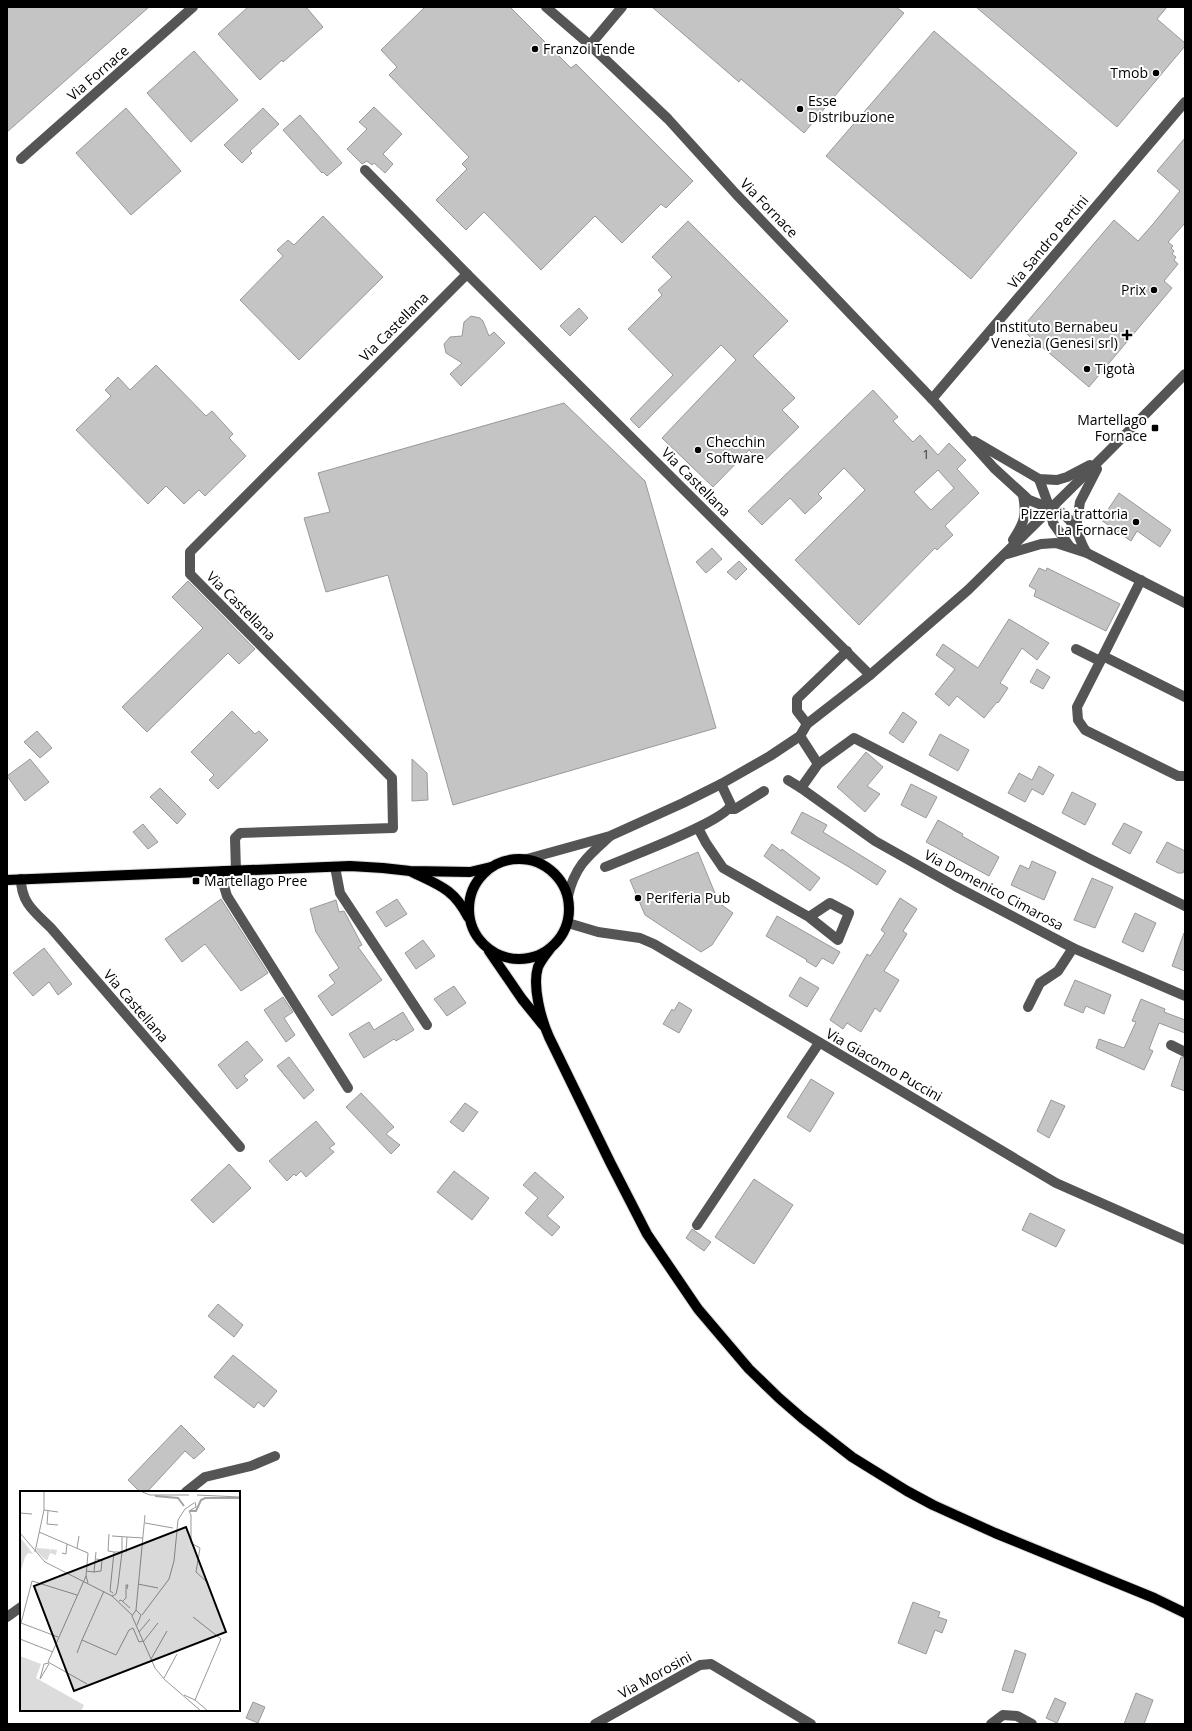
<svg xmlns="http://www.w3.org/2000/svg" width="1192" height="1731" font-family="'Open Sans',sans-serif">
  <style>
    .building { fill: #c4c4c4; stroke: #999; fill-rule: evenodd }
    .lines { fill: none; stroke-linecap: round; stroke-linejoin: round }
    .major-casing { stroke: #dbdbdb; stroke-width: 12 }
    .minor { stroke: #555; stroke-width: 10 }
    .major { stroke: #000; stroke-width: 10 }
    .poi-dot { fill: #000; stroke: #fff; stroke-width: 1.5 }
    .labels { text-anchor: middle; stroke-width: 4; stroke-linejoin: round; paint-order: stroke }
    .number-label { font-size: 12px; fill: #313131 }
    .poi-label { font-size: 14px; fill: #000; stroke: #fff; text-anchor: start }
    .street-label { font-size: 14px; fill: #000; stroke: #fff }
    .inset-river { fill: none; stroke: #a3a3a3; stroke-width: 2 }
    .inset-road { fill: none; stroke: #999; stroke-width: 1 }
    .view { fill: #000; fill-opacity: 0.15; stroke: #000; stroke-width: 2 }
    .inset-edge { fill: none; stroke: #000; stroke-width: 2 }
  </style>
  <rect width="100%" height="100%" fill="#fff"/>
  <!-- building -->
  <g class="building">
    <polygon points="7,7 149,7 7,132"/>
    <polygon points="248,7 306,7 323,27 283,62 282,60 260,80 218,34"/>
    <polygon points="425,7 510,7 571,68 576,64 693,181 666,208 661,204 622,243 595,216 541,270 484,212 466,230 436,200 467,169 462,164 469,157 389,75 397,67 381,50"/>
    <polygon points="652,7 896,7 904,13 804,133 741,79 739,82"/>
    <polygon points="976,7 1167,7 1157,19 1185,43 1185,46 1117,127"/>
    <polygon points="934,31 1077,153 971,279 826,156"/>
    <polygon points="194,51 238,100 191,142 147,93"/>
    <polygon points="374,107 402,134 383,154 393,164 385,173 374,163 372,165 367,161 362,164 347,149 367,129 359,122"/>
    <polygon points="126,108 181,171 131,215 76,153"/>
    <polygon points="263,108 279,124 250,151 252,153 242,163 224,145"/>
    <polygon points="300,115 342,163 327,176 323,172 322,173 283,130"/>
    <polygon points="1185,138 1185,223 1168,242 1173,246 1171,248 1174,251 1172,254 1176,257 1174,260 1178,264 1164,281 1172,288 1089,387 1021,329 1114,220 1138,241 1153,224 1180,191 1157,171"/>
    <polygon points="323,216 383,277 299,360 240,300 283,256 277,250 288,240 294,245"/>
    <polygon points="688,221 788,321 753,356 795,398 782,410 799,427 762,463 749,450 713,487 662,438 736,360 721,345 639,428 630,419 673,375 628,329 662,295 658,290 672,277 652,257"/>
    <polygon points="579,308 588,318 570,336 560,326"/>
    <polygon points="471,316 480,318 483,321 489,336 494,332 505,343 461,386 450,374 462,363 446,353 444,344 450,337 462,336 464,322"/>
    <polygon points="156,365 206,416 212,411 233,434 229,438 246,456 205,496 199,490 184,504 166,486 148,504 76,430 111,396 105,390 118,377 130,390"/>
    <path d="M873,390L898,417L893,421L913,442L920,435L938,455L949,443L966,460L957,469L979,493L945,526L953,535L937,550L935,548L859,625L795,560L865,490L844,468L818,494L822,498L805,514L790,498L762,525L748,511ZM938,470L954,488L931,510L914,492Z"/>
    <polygon points="564,403 645,481 716,728 453,805 388,575 326,592 304,518 330,512 318,473"/>
    <polygon points="1119,493 1171,530 1160,547 1137,531 1131,541 1101,520"/>
    <polygon points="712,548 722,559 706,573 696,562"/>
    <polygon points="739,561 747,569 736,580 727,572"/>
    <polygon points="1039,568 1046,571 1047,568 1120,604 1106,631 1034,596 1036,590 1029,586"/>
    <polygon points="188,581 255,649 239,664 228,653 147,732 122,707 203,628 172,597"/>
    <polygon points="1009,619 1049,643 1037,660 1022,648 1000,683 1008,688 998,703 997,702 984,718 957,696 949,706 935,694 955,669 936,655 943,644 978,668"/>
    <polygon points="1037,669 1050,677 1043,689 1030,682"/>
    <polygon points="232,711 255,734 259,731 268,740 218,789 209,780 214,775 191,752"/>
    <polygon points="903,712 917,722 903,743 889,733"/>
    <polygon points="37,731 52,748 40,758 24,742"/>
    <polygon points="940,734 969,750 958,771 929,755"/>
    <polygon points="866,752 883,767 867,786 880,794 865,812 837,787"/>
    <polygon points="30,759 49,782 25,801 7,776"/>
    <polygon points="412,759 427,773 428,800 412,801"/>
    <polygon points="1039,766 1054,775 1043,795 1032,789 1025,802 1008,793 1019,773 1032,780"/>
    <polygon points="911,784 937,797 926,818 901,805"/>
    <polygon points="160,788 186,814 177,824 150,797"/>
    <polygon points="1072,792 1096,804 1085,825 1062,813"/>
    <polygon points="802,812 827,825 823,832 886,871 877,885 849,867 791,833"/>
    <polygon points="938,820 963,834 962,836 999,857 989,876 926,842"/>
    <polygon points="1124,823 1142,832 1130,854 1112,844"/>
    <polygon points="143,824 158,842 148,849 133,832"/>
    <polygon points="1167,842 1185,851 1185,868 1183,873 1178,873 1156,862"/>
    <polygon points="772,844 781,851 782,849 820,878 810,891 764,856"/>
    <polygon points="698,852 719,903 733,913 712,945 701,952 645,915 630,880"/>
    <polygon points="1032,861 1056,872 1044,900 1011,885 1020,865 1029,869"/>
    <polygon points="1092,878 1113,887 1095,928 1074,920"/>
    <polygon points="900,898 917,909 903,931 907,934 884,971 899,980 880,1012 875,1008 861,1032 847,1023 843,1029 830,1020 867,954 870,956 885,933 881,930"/>
    <polygon points="221,899 268,973 241,991 205,944 182,962 165,939"/>
    <polygon points="397,899 407,914 386,927 376,912"/>
    <polygon points="336,900 339,912 344,911 362,945 358,947 382,980 332,1016 318,996 335,983 329,975 339,968 316,932 310,909"/>
    <polygon points="1135,913 1156,923 1143,952 1122,942"/>
    <polygon points="777,916 840,952 833,964 822,958 816,967 806,961 807,960 766,936"/>
    <polygon points="1184,933 1185,934 1185,971 1172,966"/>
    <polygon points="423,940 435,956 416,969 405,953"/>
    <polygon points="44,948 72,984 58,995 49,982 33,996 13,973"/>
    <polygon points="800,977 819,988 807,1007 789,996"/>
    <polygon points="1075,980 1111,995 1104,1014 1086,1006 1083,1013 1064,1005"/>
    <polygon points="454,986 466,1003 447,1016 434,999"/>
    <polygon points="283,997 293,1012 284,1018 295,1035 286,1042 264,1010"/>
    <polygon points="1141,999 1165,1009 1164,1012 1185,1020 1185,1033 1159,1023 1149,1049 1153,1051 1144,1070 1096,1048 1099,1039 1124,1048 1136,1022 1132,1021"/>
    <polygon points="679,1002 692,1010 679,1033 663,1024 672,1009 674,1011"/>
    <polygon points="403,1012 414,1030 396,1041 394,1039 364,1058 349,1034 369,1022 374,1030"/>
    <polygon points="247,1041 263,1060 244,1076 248,1080 237,1089 218,1065"/>
    <polygon points="289,1057 314,1090 304,1099 277,1066"/>
    <polygon points="1181,1057 1185,1058 1185,1091 1171,1086"/>
    <polygon points="811,1079 834,1093 810,1132 787,1117"/>
    <polygon points="361,1093 394,1127 386,1134 400,1145 391,1154 346,1107"/>
    <polygon points="1051,1100 1065,1106 1049,1138 1037,1131"/>
    <polygon points="465,1103 478,1112 463,1132 450,1122"/>
    <polygon points="316,1121 335,1144 329,1148 334,1152 306,1177 301,1171 296,1176 294,1174 287,1181 269,1161"/>
    <polygon points="229,1164 251,1188 213,1223 191,1200"/>
    <polygon points="454,1171 489,1198 472,1220 437,1192"/>
    <polygon points="535,1172 564,1197 547,1216 560,1227 552,1236 525,1213 538,1198 523,1185"/>
    <polygon points="754,1179 793,1205 754,1264 715,1237"/>
    <polygon points="1030,1213 1065,1230 1056,1247 1022,1230"/>
    <polygon points="692,1229 711,1242 704,1251 686,1238"/>
    <polygon points="218,1304 243,1325 234,1337 208,1316"/>
    <polygon points="233,1355 277,1391 264,1407 258,1402 254,1408 214,1377"/>
    <polygon points="181,1425 205,1449 194,1459 185,1451 147,1492 140,1492 128,1480"/>
    <polygon points="913,1602 940,1612 938,1617 947,1620 942,1633 935,1630 926,1654 898,1643"/>
    <polygon points="1015,1650 1026,1654 1013,1693 1002,1690"/>
    <polygon points="1136,1693 1153,1700 1144,1724 1124,1724"/>
    <polygon points="1055,1698 1066,1703 1057,1723 1046,1718"/>
    <polygon points="253,1702 265,1707 258,1723 246,1718"/>
  </g>
  <g class="lines">
    <defs>
      <g id="major">
        <circle cx="519" cy="909" r="50"/>
        <path d="M412,872C439,885 454,889 468,917"/>
        <polyline points="7,880 350,866 383,868 410,871 470,872 491,867"/>
        <path d="M550,949C546,954 541,960 538,967C532,986 541,1019 549,1037L610,1162L647,1234L698,1309L749,1369L779,1398L802,1418L852,1457L907,1491L933,1505L995,1533L1154,1598L1185,1613"/>
        <polyline points="489,951 522,999 543,1025"/>
      </g>
    </defs>
    <!-- major casing -->
    <use href="#major" class="major-casing"/>
    <!-- minor -->
    <g class="minor">
      <path d="M546,7L590,45L668,119L736,194L932,399L994,468L1029,500L1062,513C1067,517 1072,522 1075,528C1080,536 1081,545 1087,553"/>
      <polyline points="590,45 622,7"/>
      <polyline points="21,159 193,7"/>
      <polyline points="365,170 467,274"/>
      <polyline points="932,399 1185,102"/>
      <polyline points="974,441 1039,479 1057,480 1067,477 1090,465"/>
      <polyline points="1039,479 1050,509 1053,523 1070,547"/>
      <polyline points="1076,528 1080,502 1097,469"/>
      <path d="M1013,540C1024,523 1027,516 1023,495"/>
      <polyline points="1007,554 1041,544 1056,543 1087,553 1185,603"/>
      <polyline points="1141,580 1103,656 1185,697"/>
      <polyline points="1076,649 1100,661"/>
      <polyline points="1103,656 1077,707 1078,720 1085,730 1178,776 1185,776"/>
      <polyline points="807,724 797,711 797,699 847,651"/>
      <polyline points="800,736 818,764"/>
      <polyline points="788,780 801,788"/>
      <polyline points="730,809 735,809 764,791"/>
      <polyline points="698,828 706,843 723,868 809,917 838,940 849,913 830,903 809,917"/>
      <polyline points="527,859 610,836 683,803 721,784 770,756 800,736 807,724 870,675 968,590 1105,455 1185,374"/>
      <polyline points="335,867 340,893 427,1025"/>
      <path d="M605,867C626,858 724,822 731,805L721,784"/>
      <polyline points="223,871 224,886 227,896 348,1088"/>
      <polyline points="236,871 235,838 240,833 393,828 392,778 190,574 190,552 467,274 870,675"/>
      <path d="M21,879C21,903 35,912 51,928L240,1147"/>
      <path d="M568,896C575,866 588,856 609,837"/>
      <polyline points="1185,906 1092,860 854,738 818,764 801,788 875,841 955,886 1073,948 1185,996"/>
      <polyline points="568,923 598,932 640,938 654,944 1056,1183 1185,1240"/>
      <polyline points="1028,1007 1040,983 1058,971 1073,948"/>
      <polyline points="1171,1045 1185,1052"/>
      <polyline points="697,1225 819,1043"/>
      <polyline points="186,1492 205,1477 251,1466 275,1456"/>
      <polyline points="7,1617 21,1607"/>
      <polyline points="595,1724 700,1665 711,1664 811,1724"/>
      <polyline points="991,1724 1003,1715 1017,1716 1032,1724"/>
    </g>
    <!-- major -->
    <use href="#major" class="major"/>
  </g>
  <!-- markers -->
  <g class="poi-dot">
    <circle cx="535" cy="49" r="4"/>
    <circle cx="1156" cy="73" r="4"/>
    <circle cx="800" cy="109" r="4"/>
    <circle cx="1154" cy="290" r="4"/>
    <path d="M1125 329h4v4h4v4h-4v4h-4v-4h-4v-4h4z"/>
    <circle cx="1087" cy="369" r="4"/>
    <rect x="1151" y="424" width="8" height="8" rx="2"/>
    <circle cx="698" cy="450" r="4"/>
    <circle cx="1136" cy="522" r="4"/>
    <rect x="192" y="877" width="8" height="8" rx="2"/>
    <circle cx="638" cy="898" r="4"/>
  </g>
  <g class="labels">
    <!-- number labels -->
    <g class="number-label">
      <text x="926" y="459">1</text>
    </g>
    <!-- poi labels -->
    <g class="poi-label">
      <text x="543" y="54">Franzoi Tende</text>
      <text x="1148" y="78" text-anchor="end">Tmob</text>
      <text x="808" y="106">Esse<tspan x="808" dy="16">Distribuzione</tspan></text>
      <text x="1146" y="295" text-anchor="end">Prix</text>
      <text x="1118" y="332" text-anchor="end">Instituto Bernabeu<tspan x="1118" dy="16">Venezia (Genesi srl)</tspan></text>
      <text x="1095" y="374">Tigotà</text>
      <text x="1147" y="425" text-anchor="end">Martellago<tspan x="1147" dy="16">Fornace</tspan></text>
      <text x="706" y="447">Checchin<tspan x="706" dy="16">Software</tspan></text>
      <text x="1128" y="519" text-anchor="end">Pizzeria trattoria<tspan x="1128" dy="16">La Fornace</tspan></text>
      <text x="204" y="886">Martellago Pree</text>
      <text x="646" y="903">Periferia Pub</text>
    </g>
    <!-- street labels -->
    <g class="street-label">
      <text transform="translate(98 73) rotate(-41)" y="5">Via Fornace</text>
      <text transform="translate(769 208) rotate(46)" y="5">Via Fornace</text>
      <text transform="translate(1048 242) rotate(-50)" y="5">Via Sandro Pertini</text>
      <text transform="translate(394 327) rotate(-45)" y="5">Via Castellana</text>
      <text transform="translate(696 482) rotate(45)" y="5">Via Castellana</text>
      <text transform="translate(241 606) rotate(45)" y="5">Via Castellana</text>
      <text transform="translate(994 890) rotate(28)" y="5">Via Domenico Cimarosa</text>
      <text transform="translate(136 1006) rotate(49)" y="5">Via Castellana</text>
      <text transform="translate(884 1065) rotate(30)" y="5">Via Giacomo Puccini</text>
      <text transform="translate(655 1675) rotate(-29)" y="5">Via Morosini</text>
    </g>
  </g>
  <!-- overview -->
  <g transform="translate(20 1491)">
    <rect width="220" height="220" fill="#fff"/>
    <path d="M0,46L13,63L8,62L5,66L0,83ZM17,57L30,58V61L31,58L37,59L36,64L30,62L27,70L16,60ZM0,165L21,173L16,187L64,214L61,220H0Z" fill="#dcdcdc"/>
    <path class="inset-river" d="M135,5L158,7L164,15M170,20H176L181,9L185,7H220"/>
    <path class="inset-road" d="M120,0L130,4H169M177,4L220,6M175,11L176,16L169,20L171,24V52L180,57L176,81L187,91M24,19L38,21M28,20L27,33L38,34M0,22L12,23M125,32L153,37M19,41L68,62L66,85L68,92M0,42L25,71L92,105L112,124M89,43L88,60L94,61M92,45L123,47M57,57L59,45M15,61L24,19V0M102,61V46M106,61L107,46M42,62L46,63L47,53M66,80L74,81L76,61M74,81L81,80L82,69L76,68M66,85L28,171L67,193M118,93L138,97M84,100L62,149L96,164L109,139L113,137L119,151L123,150M92,105L96,103L98,94L102,61H94L90,100L93,102M99,110L101,109L110,117M103,110L106,107V94H108L107,98M116,119L125,24M122,124L149,88L154,70L158,29L165,18L174,12M173,126L201,148L175,209M117,134L121,124L116,119L112,125L135,177L145,189L181,220M119,141L130,128M38,146L1,132L12,90L57,104M0,148L33,161M123,151L138,132M57,162L62,149M131,168L147,140M29,172L24,173L20,188L29,173M144,187L157,163M164,204L175,209L188,220"/>
    <path class="view" d="M166,36L206,141L54,200L14,95Z"/>
    <rect width="220" height="220" class="inset-edge"/>
  </g>
  <!-- border -->
  <rect width="1192" height="1731" fill="none" stroke="#000000" stroke-width="16"/>
</svg>
